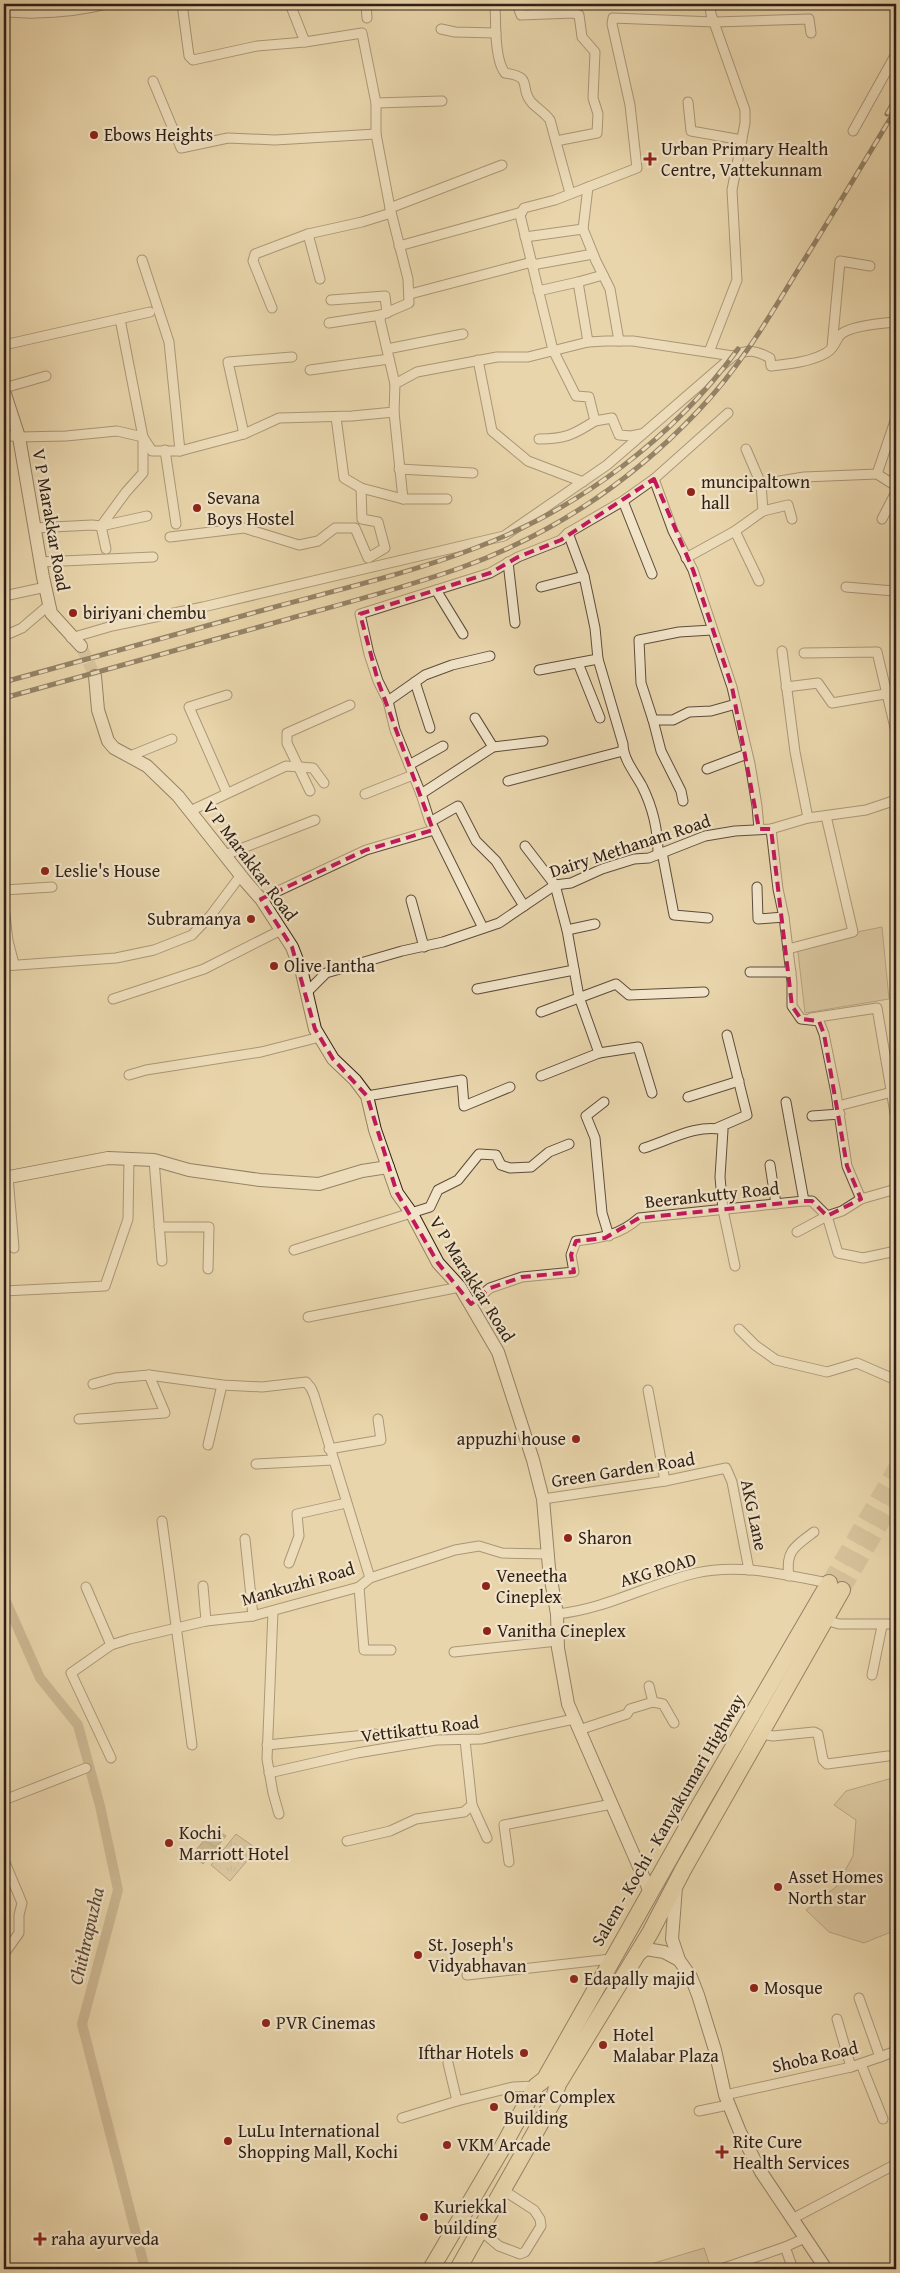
<svg xmlns="http://www.w3.org/2000/svg" width="900" height="2273" font-family="'Gentium Book Plus',serif">
  <style>
    .grass { fill: url(#grass-tufts); stroke: #7c6a54 }
    .park { fill: #c9b692; stroke: #7c6a54 }
    .water { fill: url(#water-waves); stroke: #796751 }
    .lines { fill: none; stroke-linecap: round; stroke-linejoin: round }
    .canal { stroke: #aa9779; stroke-width: 10 }
    .secondary-tunnel { stroke: #c4b18e; stroke-width: 12; stroke-dasharray: 12 6; stroke-linecap: butt }
    .highway-tunnel { stroke: #c4b18e; stroke-width: 16; stroke-dasharray: 16 8; stroke-linecap: butt }
    .street-casing { stroke: #5e4c3b; stroke-width: 11 }
    .secondary-casing { stroke: #2f1f15; stroke-width: 14 }
    .highway-casing { stroke: #2f1f15; stroke-width: 18 }
    .street { stroke: #f1e4c9; stroke-width: 9 }
    .secondary { stroke: #f1e4c9; stroke-width: 12 }
    .highway { stroke: #e9d5ac; stroke-width: 16 }
    .rail-casing { stroke: #2f1f15; stroke-width: 5 }
    .rail { stroke: #f1e4c9; stroke-width: 3; stroke-dasharray: 9; stroke-linecap: butt }
    .marked { fill: none; stroke: #c2185b; stroke-width: 4; stroke-dasharray: 10 6; stroke-linejoin: round }
    .poi-dot { fill: #8f2418; stroke: #f1e4c9; stroke-width: 2 }
    .labels { text-anchor: middle; stroke-width: 4.5; stroke-linejoin: round; paint-order: stroke }
    .poi-label { font-size: 18px; fill: #2f1f15; stroke: #f1e4c9; text-anchor: start }
    .street-label { font-size: 18px; fill: #2f1f15; stroke: #f1e4c9 }
    .water-label { font-size: 19px; font-style: italic; fill: #5a4938; stroke: #f1e4c9 }
  </style>
  <defs>
    <pattern id="grass-tufts" width="24" height="20" patternUnits="userSpaceOnUse" patternTransform="scale(1.25)"><rect width="24" height="20" fill="#c9b692"/><path d="M3 7l-1-3M5 7V3M7 7l1-3M15 17l-1-3M17 17v-4M19 17l1-3" fill="none" stroke="#ad9c7d"/></pattern>
    <pattern id="water-waves" width="16" height="10" patternUnits="userSpaceOnUse" patternTransform="scale(1.25)"><rect width="16" height="10" fill="#aa9779"/><path d="M0 5q4-4 8 0t8 0" fill="none" stroke="#8b7b62"/></pattern>
  </defs>
  <rect width="100%" height="100%" fill="#e9d5ac"/>
  <filter id="stains"><feTurbulence type="fractalNoise" baseFrequency=".004" numOctaves="4"/><feColorMatrix values="0 0 0 0 .2 0 0 0 0 .09 0 0 0 0 .02 0 0 0 .5 -.17"/></filter>
  <radialGradient id="worn" r=".72"><stop offset=".6" stop-color="#630" stop-opacity="0"/><stop offset="1" stop-color="#630" stop-opacity=".3"/></radialGradient>
  <!-- grass -->
  <polygon class="grass" points="236,1834 257,1849 230,1881 211,1865"/>
  <!-- park -->
  <g class="park">
    <polygon points="882,927 889,999 805,1013 797,944"/>
    <polygon points="896,1777 896,1930 864,1943 829,1932 806,1910 836,1887 853,1856 856,1820 834,1805 846,1791"/>
    <polygon points="704,2248 711,2269 645,2269 644,2266"/>
  </g>
  <!-- water -->
  <polygon class="water" points="214,1828 226,1836 203,1864 192,1855"/>
  <g class="lines">
    <!-- canal -->
    <polyline class="canal" points="4,1597 40,1678 78,1725 100,1806 118,1890 82,2024 145,2269"/>
    <!-- secondary-tunnel -->
    <polyline class="secondary-tunnel" points="81,646 95,676"/>
    <!-- highway-tunnel -->
    <g class="highway-tunnel">
      <polyline points="829,1583 896,1468"/>
      <polyline points="842,1590 896,1498"/>
    </g>
    <defs>
      <g id="street">
        <polyline points="182,4 189,56 193,60 257,46 305,42 362,33 376,103 376,134 390,208 408,279 409,303 381,315 380,320 395,384"/>
        <polyline points="290,4 305,42"/>
        <polyline points="366,4 367,18"/>
        <path d="M495,4C496,22 494,59 505,73C535,77 518,88 532,103C538,109 545,113 550,120L570,193"/>
        <polyline points="517,4 521,15 573,13 579,15 582,37 595,52 593,98 598,114 597,133 556,141"/>
        <path d="M4,13C15,11 24,14 35,13C58,13 84,10 107,4"/>
        <polyline points="441,29 455,32 496,33"/>
        <polyline points="153,81 181,148 228,138 275,140 376,134"/>
        <polyline points="688,102 691,131 742,140"/>
        <polyline points="376,103 442,101"/>
        <polyline points="853,131 896,54"/>
        <polyline points="390,208 502,165"/>
        <polyline points="583,229 596,261 610,289 619,341"/>
        <polyline points="525,237 583,229 588,187"/>
        <polyline points="399,246 522,212"/>
        <polyline points="142,260 169,342 180,451"/>
        <polyline points="532,265 593,254"/>
        <polyline points="320,279 308,234 362,222 391,213"/>
        <polyline points="578,282 603,275"/>
        <polyline points="538,291 578,282 588,342"/>
        <polyline points="410,294 532,262"/>
        <polyline points="331,300 385,296 387,313"/>
        <polyline points="272,308 253,261 255,254 308,234"/>
        <polyline points="329,323 381,315"/>
        <polyline points="4,345 150,312"/>
        <polyline points="832,347 840,261 870,266"/>
        <polyline points="387,349 463,334"/>
        <polyline points="709,352 737,280 732,190 745,123 745,110 711,14 710,4"/>
        <polyline points="478,360 492,431 528,461 583,482"/>
        <polyline points="310,370 389,359"/>
        <polyline points="4,388 46,376"/>
        <polyline points="394,412 403,499 447,499"/>
        <polyline points="336,417 344,478 361,488 403,499"/>
        <polyline points="244,434 228,362 292,357"/>
        <polyline points="641,434 631,436 619,435 612,418 595,421 589,397 576,396 553,350 520,215 524,208 555,200 637,168 630,105 612,24 613,18 714,22 809,19 811,33"/>
        <polyline points="4,435 19,437 66,436 117,431 143,437 152,451 180,451 244,434 279,418 352,416 394,412 395,384 417,372 497,357 528,357 588,342 606,341 633,341 733,356"/>
        <path d="M539,439C565,439 573,435 595,421"/>
        <polyline points="746,449 761,484"/>
        <polyline points="165,450 176,524"/>
        <polyline points="399,469 473,473"/>
        <polyline points="877,474 896,486"/>
        <polyline points="654,479 673,531 693,570 732,687 750,764 757,806 759,829"/>
        <polyline points="623,501 652,574"/>
        <polyline points="763,511 788,505 792,519"/>
        <polyline points="882,519 896,492"/>
        <polyline points="101,526 126,492 143,473 143,437 120,319"/>
        <polyline points="101,526 147,516"/>
        <polyline points="34,528 92,525 101,526 106,549"/>
        <polyline points="735,531 759,581"/>
        <path d="M568,533L584,576L595,628L598,659L623,744C623,759 635,773 642,786C653,808 658,829 658,853"/>
        <polyline points="170,537 244,528 299,545 318,541 335,528 355,528 368,558 385,548 378,522 362,519 361,488"/>
        <polyline points="686,558 735,531 763,511 761,484 804,477 877,474 896,418"/>
        <polyline points="40,562 153,557"/>
        <polyline points="508,562 515,623"/>
        <polyline points="541,587 584,576"/>
        <polyline points="846,587 894,591 896,594"/>
        <polyline points="436,590 463,634"/>
        <polyline points="4,596 46,587"/>
        <polyline points="4,636 22,628 49,605"/>
        <path d="M71,638L112,626L203,607L504,536L607,465L733,356C749,349 755,350 770,358L771,366C789,364 810,362 826,353C835,348 835,341 840,335C849,326 883,323 896,322"/>
        <polyline points="782,651 795,752 808,818"/>
        <polyline points="804,653 877,652 896,732"/>
        <polyline points="578,663 600,718"/>
        <polyline points="539,670 598,659"/>
        <polyline points="415,682 430,728"/>
        <polyline points="786,687 818,683 832,703 885,694"/>
        <polyline points="227,695 189,707 227,793"/>
        <polyline points="388,701 425,675 452,665 490,656"/>
        <polyline points="475,718 493,747"/>
        <polyline points="653,720 641,683 639,640 679,632 712,630"/>
        <polyline points="130,756 172,739"/>
        <polyline points="409,765 443,746"/>
        <polyline points="707,769 747,754"/>
        <polyline points="508,781 623,751"/>
        <polyline points="310,791 287,743 287,733 350,705"/>
        <polyline points="365,794 413,775"/>
        <polyline points="421,794 493,747 543,741"/>
        <polyline points="683,801 681,791 661,751 653,720 673,720 689,712 711,711 736,704"/>
        <polyline points="190,811 286,766 313,768 324,783"/>
        <polyline points="432,825 483,928"/>
        <polyline points="771,829 778,889 784,917 792,982 792,1006 801,1019 819,1021 824,1034 836,1093 847,1166 861,1199"/>
        <polyline points="525,846 555,885 567,930 579,997 599,1053"/>
        <polyline points="662,852 674,915 708,918"/>
        <polyline points="225,855 315,820"/>
        <polyline points="757,887 758,919 784,917"/>
        <polyline points="4,890 52,887"/>
        <polyline points="261,899 366,850 434,830"/>
        <polyline points="411,900 424,947"/>
        <polyline points="4,906 8,941 14,964"/>
        <polyline points="524,906 496,861 476,841 458,806 430,822 421,794 395,730 388,701 378,681 369,654 360,614 490,573 518,557 561,540 568,533 623,501 654,479 728,413"/>
        <polyline points="567,930 595,924"/>
        <polyline points="788,949 853,932 826,816"/>
        <polyline points="4,966 116,958 154,950 192,935 211,915 241,875"/>
        <polyline points="750,972 791,972"/>
        <polyline points="477,989 574,970"/>
        <polyline points="306,993 326,973 402,951 443,942 499,923 555,885 571,883 602,869 634,859 649,858 705,836 735,831 771,829 808,818 866,810 896,800"/>
        <polyline points="113,999 204,969 281,930"/>
        <polyline points="541,1012 616,984 629,995 704,992"/>
        <polyline points="811,1018 877,1008 896,1119"/>
        <polyline points="129,1075 146,1070 261,1052 320,1037"/>
        <polyline points="541,1076 599,1053 638,1047 652,1093"/>
        <polyline points="367,1096 462,1080 464,1106 510,1087"/>
        <polyline points="688,1097 739,1081"/>
        <polyline points="604,1102 586,1116 595,1138 602,1213 609,1236"/>
        <polyline points="786,1102 804,1201"/>
        <polyline points="838,1106 892,1092"/>
        <polyline points="812,1116 840,1114"/>
        <polyline points="717,1128 747,1115 727,1035"/>
        <path d="M644,1148C667,1141 699,1123 723,1130L720,1177L723,1210L735,1266"/>
        <polyline points="154,1160 162,1261"/>
        <polyline points="770,1165 776,1204"/>
        <polyline points="8,1177 14,1248"/>
        <polyline points="159,1227 209,1227 208,1269"/>
        <polyline points="797,1232 827,1216 838,1253 863,1258 896,1251"/>
        <polyline points="294,1250 430,1207 438,1190 458,1180 479,1154 496,1155 501,1165 510,1168 531,1167 549,1152 569,1144"/>
        <polyline points="4,1291 105,1286 128,1219 129,1159"/>
        <path d="M471,1304L490,1288L522,1277L574,1272L571,1255L576,1241C601,1238 620,1235 639,1218L804,1201H812L827,1216L842,1211L861,1199L896,1189"/>
        <polyline points="308,1317 460,1287"/>
        <polyline points="739,1329 755,1345 776,1360 827,1372 857,1363 896,1380"/>
        <polyline points="93,1384 115,1378 149,1375 222,1385 262,1387 306,1382 311,1388 314,1395 370,1578"/>
        <polyline points="648,1390 665,1481"/>
        <polyline points="79,1419 165,1413 149,1375"/>
        <polyline points="208,1445 222,1385"/>
        <polyline points="329,1449 381,1440 378,1419"/>
        <polyline points="256,1464 333,1460"/>
        <polyline points="543,1499 665,1481 726,1468 732,1482 749,1570"/>
        <polyline points="162,1521 192,1745"/>
        <polyline points="245,1539 253,1616"/>
        <polyline points="289,1563 299,1536 297,1514 346,1503"/>
        <path d="M789,1576C785,1551 795,1546 814,1532"/>
        <polyline points="203,1586 206,1621"/>
        <polyline points="86,1587 111,1645"/>
        <polyline points="359,1587 364,1650 391,1650"/>
        <polyline points="273,1611 267,1759 273,1793 279,1814"/>
        <path d="M557,1614C606,1609 649,1584 696,1573C739,1563 787,1575 829,1583"/>
        <polyline points="826,1620 839,1624 896,1624"/>
        <polyline points="454,1652 558,1641"/>
        <polyline points="872,1675 882,1626"/>
        <polyline points="653,1702 663,1704 674,1723"/>
        <polyline points="579,1730 627,1714 630,1709 653,1702 649,1686"/>
        <polyline points="761,1734 773,1736 814,1732 818,1734 823,1760 827,1764 888,1756"/>
        <polyline points="465,1740 472,1805 487,1838"/>
        <polyline points="267,1745 375,1734"/>
        <polyline points="111,1758 71,1673 111,1645 130,1639 206,1621 253,1616 359,1587 370,1578 455,1550 479,1546 502,1553 549,1554"/>
        <polyline points="269,1773 357,1753 436,1740 481,1739 574,1719"/>
        <polyline points="4,1800 86,1768"/>
        <polyline points="347,1841 390,1831 416,1819 464,1812 472,1805"/>
        <polyline points="4,1860 22,1903 19,1915 19,1933 4,1954"/>
        <polyline points="509,1862 504,1825 612,1804"/>
        <polyline points="467,1975 611,1959"/>
        <polyline points="837,2019 851,2067"/>
        <polyline points="880,2057 896,2051"/>
        <polyline points="448,2063 457,2101 513,2087 536,2086"/>
        <polyline points="861,2064 883,2119"/>
        <polyline points="725,2095 851,2067 880,2057 859,1998"/>
        <polyline points="699,2111 728,2105"/>
        <polyline points="402,2118 457,2101"/>
        <polyline points="792,2219 896,2164"/>
        <polyline points="480,2230 499,2246 520,2254 525,2252 541,2226 540,2219 534,2210 503,2190"/>
        <polyline points="785,2247 793,2269"/>
        <polyline points="721,2269 785,2247 805,2238"/>
      </g>
      <g id="secondary">
        <polyline points="4,391 19,437 43,577 51,613 81,646"/>
        <polyline points="95,676 98,710 108,741 114,748 147,766 178,796 246,882 261,899 292,947 302,973 315,1029 333,1059 355,1080 367,1096 375,1130 397,1193 412,1214 438,1263 460,1287 498,1352 533,1460 543,1499 549,1568 557,1614 558,1648 568,1704 650,1892"/>
        <polyline points="4,1178 108,1158 154,1160 189,1170 260,1180 319,1184 362,1171 388,1167"/>
        <polyline points="676,1887 672,1939 679,1960 691,1977 698,1995 715,2050 725,2095 740,2132 761,2172 826,2269"/>
        <polyline points="636,1957 646,1949 664,1952 679,1960"/>
      </g>
      <g id="highway">
        <polyline points="431,2269 501,2150 536,2086 545,2079 698,1808 829,1583"/>
        <polyline points="458,2269 553,2101 558,2084 650,1933 684,1868 842,1590"/>
      </g>
    </defs>
    <!-- street casing -->
    <use href="#street" class="street-casing"/>
    <!-- secondary casing -->
    <use href="#secondary" class="secondary-casing"/>
    <!-- highway casing -->
    <use href="#highway" class="highway-casing"/>
    <!-- street -->
    <use href="#street" class="street"/>
    <!-- secondary -->
    <use href="#secondary" class="secondary"/>
    <!-- highway -->
    <use href="#highway" class="highway"/>
    <defs>
      <g id="rail">
        <polyline points="887,114 896,98"/>
        <path d="M4,682C93,658 182,633 271,608C341,589 411,573 478,547C580,508 674,437 738,349"/>
        <path d="M4,698C93,673 182,649 270,624C334,606 398,590 460,568C551,535 632,481 698,411C737,371 767,321 796,273C830,219 863,164 896,109"/>
      </g>
    </defs>
    <!-- rail casing -->
    <use href="#rail" class="rail-casing"/>
    <!-- rail -->
    <use href="#rail" class="rail"/>
  </g>
  <!-- marked area -->
  <path d="M0 0H900V2273H0ZM654,479L693,570L732,687L759,829H771L792,1006L801,1019L819,1021L824,1034L847,1166L861,1199L827,1216L812,1201H804L639,1218L605,1238L576,1241L571,1255L574,1272L522,1277L490,1288L471,1304L438,1263L397,1193L367,1096L333,1059L315,1029L292,947L261,899L366,850L433,830L378,681L360,614L490,573L518,557L561,540Z" fill="#e9d5ac" fill-opacity=".55" fill-rule="evenodd"/>
  <path class="marked" d="M654,479L693,570L732,687L759,829H771L792,1006L801,1019L819,1021L824,1034L847,1166L861,1199L827,1216L812,1201H804L639,1218L605,1238L576,1241L571,1255L574,1272L522,1277L490,1288L471,1304L438,1263L397,1193L367,1096L333,1059L315,1029L292,947L261,899L366,850L433,830L378,681L360,614L490,573L518,557L561,540Z"/>
  <!-- markers -->
  <g class="poi-dot">
    <circle cx="94" cy="135" r="5"/>
    <path d="M647.5 151.5h5v5h5v5h-5v5h-5v-5h-5v-5h5z"/>
    <circle cx="691" cy="492" r="5"/>
    <circle cx="197" cy="508" r="5"/>
    <circle cx="73" cy="613" r="5"/>
    <circle cx="45" cy="871" r="5"/>
    <circle cx="251" cy="919" r="5"/>
    <circle cx="274" cy="966" r="5"/>
    <circle cx="576" cy="1439" r="5"/>
    <circle cx="568" cy="1538" r="5"/>
    <circle cx="486" cy="1586" r="5"/>
    <circle cx="487" cy="1631" r="5"/>
    <circle cx="169" cy="1843" r="5"/>
    <circle cx="778" cy="1887" r="5"/>
    <circle cx="418" cy="1955" r="5"/>
    <circle cx="574" cy="1979" r="5"/>
    <circle cx="754" cy="1988" r="5"/>
    <circle cx="266" cy="2023" r="5"/>
    <circle cx="603" cy="2045" r="5"/>
    <circle cx="524" cy="2053" r="5"/>
    <circle cx="494" cy="2107" r="5"/>
    <circle cx="228" cy="2141" r="5"/>
    <circle cx="447" cy="2145" r="5"/>
    <path d="M719.5 2144.5h5v5h5v5h-5v5h-5v-5h-5v-5h5z"/>
    <circle cx="424" cy="2217" r="5"/>
    <path d="M37.5 2231.5h5v5h5v5h-5v5h-5v-5h-5v-5h5z"/>
  </g>
  <g class="labels">
    <!-- poi labels -->
    <g class="poi-label">
      <text x="104" y="141">Ebows Heights</text>
      <text x="661" y="155">Urban Primary Health<tspan x="661" dy="21">Centre, Vattekunnam</tspan></text>
      <text x="701" y="488">muncipaltown<tspan x="701" dy="21">hall</tspan></text>
      <text x="207" y="504">Sevana<tspan x="207" dy="21">Boys Hostel</tspan></text>
      <text x="83" y="619">biriyani chembu</text>
      <text x="55" y="877">Leslie's House</text>
      <text x="241" y="925" text-anchor="end">Subramanya</text>
      <text x="284" y="972">Olive Iantha</text>
      <text x="566" y="1445" text-anchor="end">appuzhi house</text>
      <text x="578" y="1544">Sharon</text>
      <text x="496" y="1582">Veneetha<tspan x="496" dy="21">Cineplex</tspan></text>
      <text x="497" y="1637">Vanitha Cineplex</text>
      <text x="179" y="1839">Kochi<tspan x="179" dy="21">Marriott Hotel</tspan></text>
      <text x="788" y="1883">Asset Homes<tspan x="788" dy="21">North star</tspan></text>
      <text x="428" y="1951">St. Joseph's<tspan x="428" dy="21">Vidyabhavan</tspan></text>
      <text x="584" y="1985">Edapally majid</text>
      <text x="764" y="1994">Mosque</text>
      <text x="276" y="2029">PVR Cinemas</text>
      <text x="613" y="2041">Hotel<tspan x="613" dy="21">Malabar Plaza</tspan></text>
      <text x="514" y="2059" text-anchor="end">Ifthar Hotels</text>
      <text x="504" y="2103">Omar Complex<tspan x="504" dy="21">Building</tspan></text>
      <text x="238" y="2137">LuLu International<tspan x="238" dy="21">Shopping Mall, Kochi</tspan></text>
      <text x="733" y="2148">Rite Cure<tspan x="733" dy="21">Health Services</tspan></text>
      <text x="457" y="2151">VKM Arcade</text>
      <text x="434" y="2213">Kuriekkal<tspan x="434" dy="21">building</tspan></text>
      <text x="51" y="2245">raha ayurveda</text>
    </g>
    <!-- street labels -->
    <g class="street-label">
      <text transform="translate(51 520) rotate(80)" y="6">V P Marakkar Road</text>
      <text transform="translate(630 846) rotate(-18)" y="6">Dairy Methanam Road</text>
      <text transform="translate(250 861) rotate(53)" y="6">V P Marakkar Road</text>
      <text transform="translate(712 1195) rotate(-6)" y="6">Beerankutty Road</text>
      <text transform="translate(472 1279) rotate(58)" y="6">V P Marakkar Road</text>
      <text transform="translate(623 1470) rotate(-9)" y="6">Green Garden Road</text>
      <text transform="translate(754 1515) rotate(78)" y="6">AKG Lane</text>
      <text transform="translate(658 1570) rotate(-17)" y="6">AKG ROAD</text>
      <text transform="translate(298 1584) rotate(-16)" y="6">Mankuzhi Road</text>
      <text transform="translate(420 1729) rotate(-7)" y="6">Vettikattu Road</text>
      <text transform="translate(668 1820) rotate(-60)" y="6">Salem - Kochi - Kanyakumari Highway</text>
      <text transform="translate(815 2057) rotate(-13)" y="6">Shoba Road</text>
    </g>
    <!-- water labels -->
    <g class="water-label">
      <text transform="translate(86 1936) rotate(-77)" y="7">Chithrapuzha</text>
    </g>
  </g>
  <!-- margin -->
  <rect width="900" height="2273" fill="none" stroke="#e9d5ac" stroke-width="20"/>
  <rect x="5" y="5" width="890" height="2263" fill="none" stroke="#2f1f15" stroke-width="2.5"/>
  <rect x="10" y="10" width="880" height="2253" fill="none" stroke="#2f1f15"/>
  <rect width="100%" height="100%" filter="url(#stains)"/>
  <rect width="100%" height="100%" fill="url(#worn)"/>
</svg>
